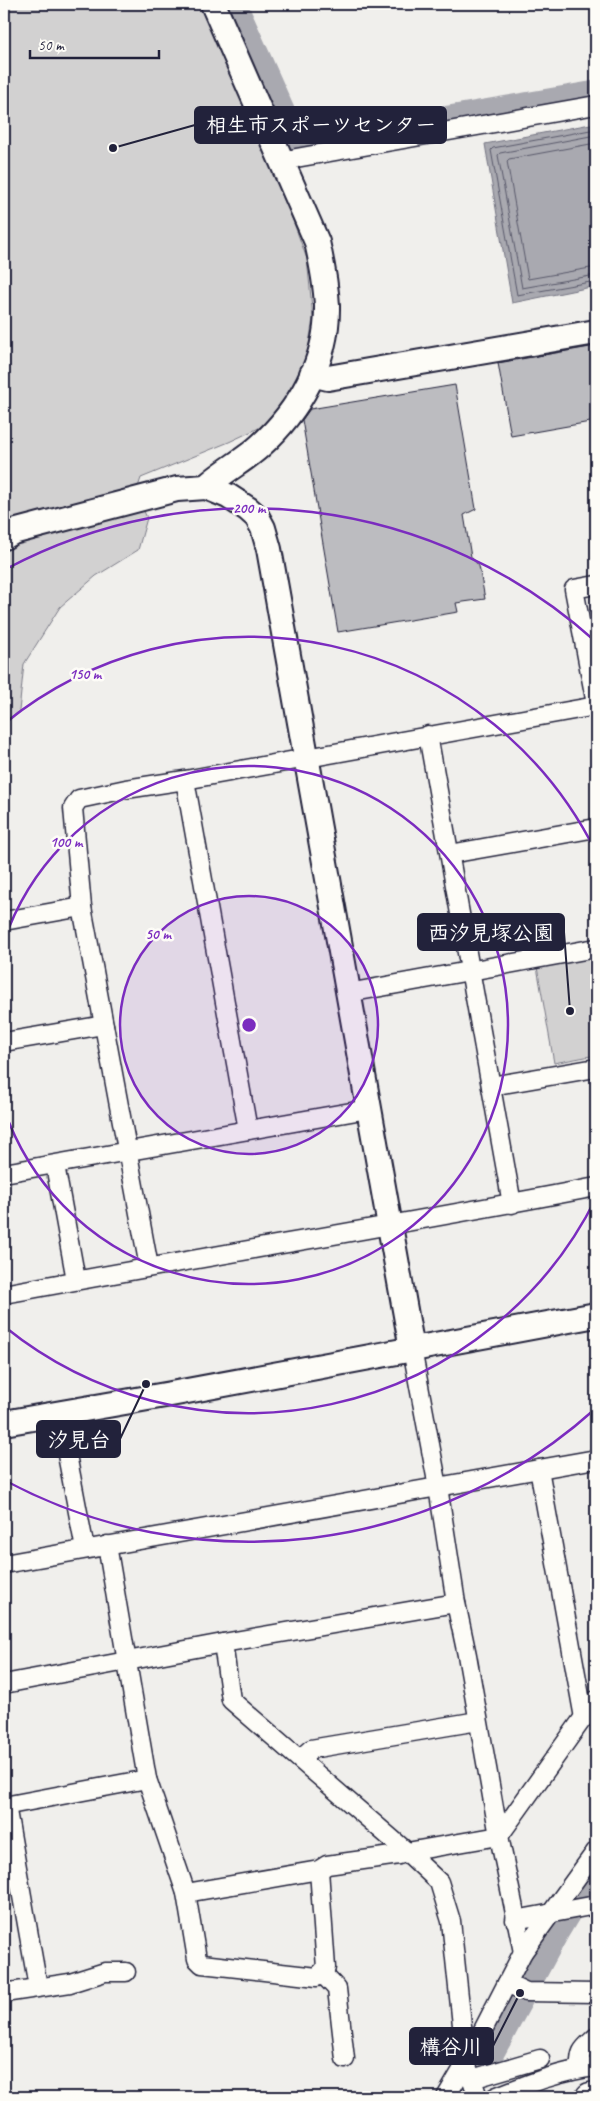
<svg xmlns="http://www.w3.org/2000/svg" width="600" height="2101" font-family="Caveat,'Klee One',sans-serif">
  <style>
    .green { fill: #d2d1d1; stroke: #7a7a86 }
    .water { fill: #a9a9b0; stroke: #737381 }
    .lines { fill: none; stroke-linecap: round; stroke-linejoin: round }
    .shore { stroke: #58586a; stroke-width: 1 }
    .river { stroke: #a9a9b0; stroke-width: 31 }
    .building { fill: #bcbcc0; stroke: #22223b }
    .street-casing { stroke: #22223b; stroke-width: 21 }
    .secondary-casing { stroke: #22223b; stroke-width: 28 }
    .highway-casing { stroke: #22223b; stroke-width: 31 }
    .street { stroke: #fdfcf7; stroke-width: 18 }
    .secondary { stroke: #fdfcf7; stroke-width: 24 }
    .highway { stroke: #fdfcf7; stroke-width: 28 }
    .ring { fill: none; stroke: #7b2cbf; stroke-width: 2.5 }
    .centre { fill: #7b2cbf; stroke: #fdfcf7; stroke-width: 2.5 }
    .ring-label { font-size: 15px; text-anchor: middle; font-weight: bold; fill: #7b2cbf; stroke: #fdfcf7; stroke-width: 5; stroke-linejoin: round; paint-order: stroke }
    .leader { fill: none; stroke: #22223b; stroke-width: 2 }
    .callout-dot { fill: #22223b; stroke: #fdfcf7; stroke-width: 2 }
    .callout { fill: #22223b; stroke: #22223b; stroke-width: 2 }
    .callout-label { font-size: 21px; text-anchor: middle; font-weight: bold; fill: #fff }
  </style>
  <rect width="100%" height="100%" fill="#f0efec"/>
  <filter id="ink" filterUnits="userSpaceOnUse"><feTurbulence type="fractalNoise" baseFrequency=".02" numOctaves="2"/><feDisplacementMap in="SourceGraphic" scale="10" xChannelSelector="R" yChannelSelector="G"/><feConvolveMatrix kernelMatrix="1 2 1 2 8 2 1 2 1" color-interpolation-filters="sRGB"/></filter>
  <g filter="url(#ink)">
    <!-- green -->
    <g class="green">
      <polygon points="4,4 201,4 255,117 307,259 313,318 304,376 280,418 229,442 141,478 136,493 147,518 138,550 96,576 60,607 24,664 19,711 4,725"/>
      <polygon points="596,957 596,1055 554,1063 537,967"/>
    </g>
    <!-- water -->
    <polygon class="water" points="596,123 596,286 512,303 485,144"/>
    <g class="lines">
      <!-- shore -->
      <g class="shore">
        <polyline points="596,129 493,148 491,150 517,295 596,281"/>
        <polyline points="596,135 500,153 498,155 522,288 596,275"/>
        <polyline points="596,143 509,159 507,161 528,279 596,267"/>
      </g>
      <!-- river -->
      <g class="river">
        <polyline points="231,4 287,129 308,145 596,96"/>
        <polyline points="483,2063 555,1929 582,1884"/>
      </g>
    </g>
    <!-- building -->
    <g class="building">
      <polygon points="596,346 596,421 511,436 498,363"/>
      <polygon points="455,385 476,509 464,515 471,557 479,566 485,599 456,603 458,612 338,632 302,420 310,409"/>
    </g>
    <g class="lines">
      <defs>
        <g id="street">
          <polyline points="283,164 296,158 596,105"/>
          <polyline points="596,585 574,589 596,704"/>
          <polyline points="428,735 512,1204"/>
          <polyline points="185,780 248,1130"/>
          <polyline points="450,854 596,828"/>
          <polyline points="4,921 82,907"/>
          <polyline points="348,993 596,948"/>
          <polyline points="4,1042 104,1025"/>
          <polyline points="491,1086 596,1068"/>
          <polyline points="55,1165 76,1280"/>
          <polyline points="4,1173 368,1109"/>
          <polyline points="149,1267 82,907 73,808 79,799 126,789 185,780 596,706"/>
          <path d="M4,1294C201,1257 399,1225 596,1187"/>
          <polyline points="412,1349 438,1487 456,1603 467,1655 499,1836 523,1952"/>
          <polyline points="59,1413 85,1549"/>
          <polyline points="539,1469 584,1718"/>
          <polyline points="107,1545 147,1779 186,1893 197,1959 202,1964 317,1977 326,1968 319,1870"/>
          <polyline points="4,1564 596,1459"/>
          <polyline points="223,1643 231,1700 407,1852 439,1882 451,1921 466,2063 446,2097"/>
          <polyline points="4,1684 223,1643 456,1603"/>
          <polyline points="300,1759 311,1749 478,1721"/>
          <polyline points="6,1805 38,1987"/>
          <polyline points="4,1806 147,1779"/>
          <polyline points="186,1893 319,1870 327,1865 399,1855 407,1852 499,1836 596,1700"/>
          <polyline points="515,1920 596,1905"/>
          <polyline points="322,1973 337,1989 345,2059"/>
          <polyline points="507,1983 526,1992 596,1993"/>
          <polyline points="4,1993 70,1983 105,1972 126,1972"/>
          <path d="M580,2069C579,2050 583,2049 596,2037"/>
          <polyline points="472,2079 540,2059"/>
          <polyline points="478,2097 466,2063 523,1952 596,1851"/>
          <path d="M495,2097C528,2084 560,2071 596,2067"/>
        </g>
        <g id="secondary">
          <polyline points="312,374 328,378 596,332"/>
          <path d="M206,487C223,471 244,461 260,446C299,411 328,360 327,306C326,284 322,264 317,242L213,4"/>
          <polyline points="4,537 13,532 177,489 206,487 228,496 248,509 257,517 263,528 269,549 412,1349"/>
          <polyline points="4,1423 171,1394 596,1315"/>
        </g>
        <polyline id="highway" points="590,2097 596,2096"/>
      </defs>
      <!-- street casing -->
      <use href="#street" class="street-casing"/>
      <!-- secondary casing -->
      <use href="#secondary" class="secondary-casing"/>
      <!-- highway casing -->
      <use href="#highway" class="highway-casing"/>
      <!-- street -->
      <use href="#street" class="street"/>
      <!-- secondary -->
      <use href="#secondary" class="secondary"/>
      <!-- highway -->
      <use href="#highway" class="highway"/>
    </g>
  </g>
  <!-- distance rings -->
  <circle cx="249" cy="1025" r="129" fill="#7b2cbf" fill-opacity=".12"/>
  <g class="ring">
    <circle cx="249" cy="1025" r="129"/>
    <path d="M4 941A259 259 0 1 1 4 1109"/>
    <path d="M596 1198A388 388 0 0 1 5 1327M5 723A388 388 0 0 1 596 852"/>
    <path d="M595 1409A517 517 0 0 1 6 1481M6 569A517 517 0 0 1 595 641"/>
  </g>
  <circle cx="249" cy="1025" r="8" class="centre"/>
  <g class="ring-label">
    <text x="249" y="513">200 m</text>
    <text x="85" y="679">150 m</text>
    <text x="66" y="847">100 m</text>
    <text x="158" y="939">50 m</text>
  </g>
  <!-- callouts -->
  <path class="leader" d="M113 148L195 125M570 1011L564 932M146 1384L120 1439M520 1993L493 2046"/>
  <g class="callout-dot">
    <circle cx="113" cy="148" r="5"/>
    <circle cx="570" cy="1011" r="5"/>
    <circle cx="146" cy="1384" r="5"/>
    <circle cx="520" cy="1993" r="5"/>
  </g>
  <g class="callout">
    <rect x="195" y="107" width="251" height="36" rx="5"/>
    <rect x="418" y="914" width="146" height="36" rx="5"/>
    <rect x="37" y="1421" width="83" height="36" rx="5"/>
    <rect x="410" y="2028" width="83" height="36" rx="5"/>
  </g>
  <g class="callout-label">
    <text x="321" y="132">相生市スポーツセンター</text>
    <text x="491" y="940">西汐見塚公園</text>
    <text x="79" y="1447">汐見台</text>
    <text x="451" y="2054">構谷川</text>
  </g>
  <!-- margin -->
  <rect width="600" height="2101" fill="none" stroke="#fdfcf7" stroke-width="20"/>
  <rect x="10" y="10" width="580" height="2081" fill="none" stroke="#22223b" stroke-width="2" filter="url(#ink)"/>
  <!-- scale -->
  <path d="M30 50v8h129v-8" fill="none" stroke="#22223b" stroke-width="2.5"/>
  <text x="38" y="50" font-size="15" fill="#22223b" stroke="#fdfcf7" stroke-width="4" paint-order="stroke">50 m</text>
</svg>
